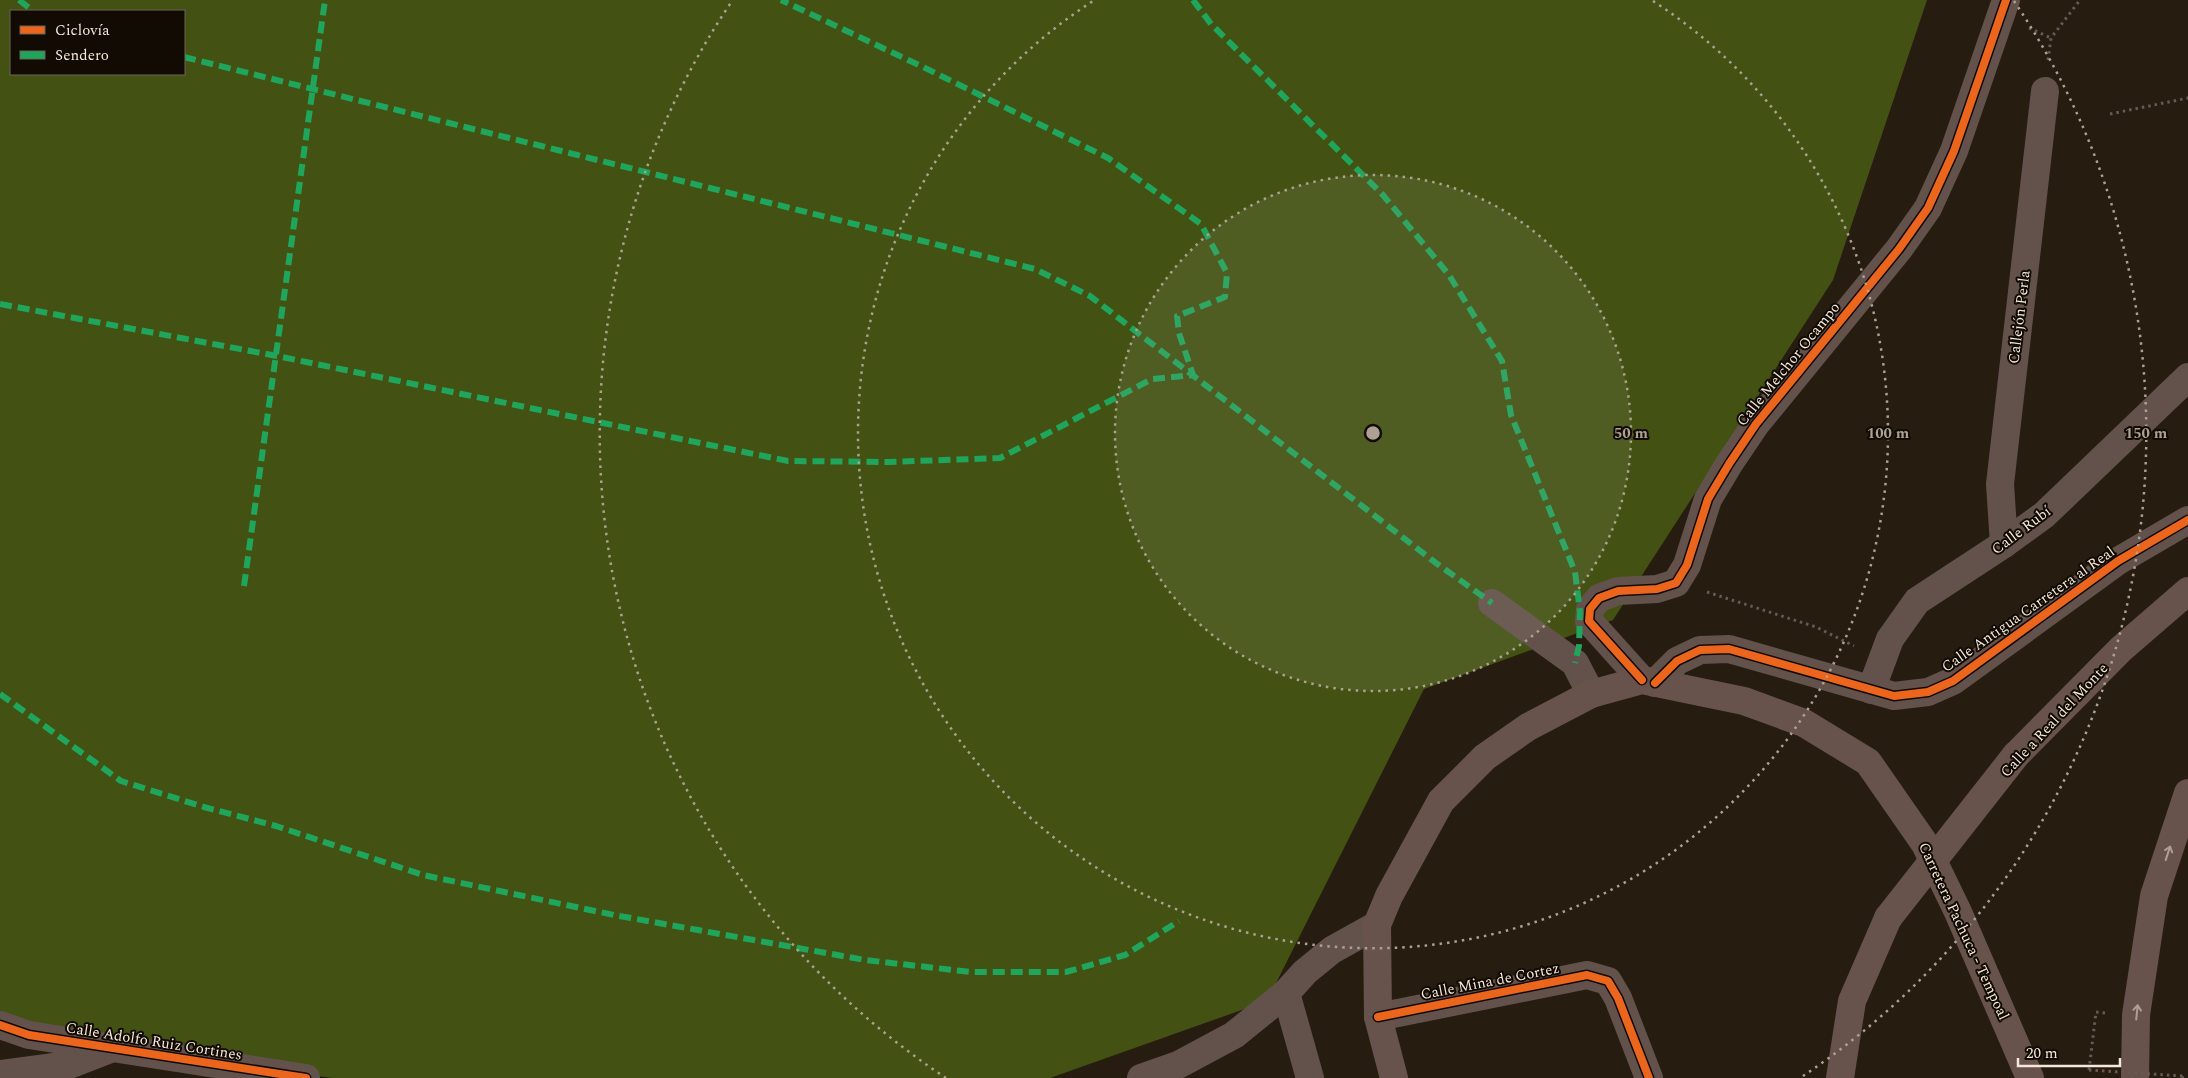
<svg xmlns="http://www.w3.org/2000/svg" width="2188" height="1078" font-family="Spectral,serif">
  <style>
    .forest { fill: #435213; fill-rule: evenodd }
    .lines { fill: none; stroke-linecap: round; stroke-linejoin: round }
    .path { stroke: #675953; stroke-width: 3; stroke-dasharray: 2.5 4; stroke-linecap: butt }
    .minor { stroke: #63524c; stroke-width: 28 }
    .tertiary { stroke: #63524c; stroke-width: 28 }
    .secondary { stroke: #67534c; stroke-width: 28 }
    .path-bridge { stroke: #675953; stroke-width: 3; stroke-dasharray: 2.5 4; stroke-linecap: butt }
    .secondary-bridge { stroke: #67534c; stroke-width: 28 }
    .quiet { stroke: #20a55d; stroke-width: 6; stroke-dasharray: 12 6; stroke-linecap: butt }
    .cycleway-casing { stroke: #120b03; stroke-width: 11 }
    .cycleway { stroke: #eb651d; stroke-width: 8 }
    .oneway { stroke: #ae9e93 }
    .ring { fill: none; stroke: #aca193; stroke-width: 2.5; stroke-dasharray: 2.5 5 }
    .labels { text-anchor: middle; stroke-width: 4; stroke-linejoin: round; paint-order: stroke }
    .street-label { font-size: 15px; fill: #f4e8da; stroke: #120b03 }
    .centre { fill: #aca193; stroke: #120b03; stroke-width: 2.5 }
    .ring-label { font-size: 15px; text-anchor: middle; font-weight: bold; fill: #aca193; stroke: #120b03; stroke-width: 4; stroke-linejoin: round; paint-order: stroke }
  </style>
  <rect width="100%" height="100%" fill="#261d10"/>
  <!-- forest -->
  <path class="forest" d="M0,0H1927L1833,280L1613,620L1424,689L1267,1001L1050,1078H333L73,1044L0,1016ZM11,11H184V74H11Z"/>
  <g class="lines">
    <!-- path -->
    <g class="path">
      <polyline points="2029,28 2051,38"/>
      <polyline points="2048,60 2051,38 2080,0"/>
      <polyline points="2110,114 2188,98"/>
      <polyline points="1707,592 1816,627 1854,646"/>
      <polyline points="2089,1070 2096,1012 2105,1013"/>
      <polyline points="2182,1078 2183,1076"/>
    </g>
    <!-- minor -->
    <g class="minor">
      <polyline points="2004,544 2000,484 2045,91"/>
      <polyline points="1492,603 1575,663 1591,694"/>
      <polyline points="1655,683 1677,661 1700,650 1729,649 1894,696 1928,692 1953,681 2118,561 2188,520"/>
      <polyline points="1871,690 1890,639 1917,601 2004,544 2044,515 2188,377"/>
      <polyline points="1286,993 1310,1078"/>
      <polyline points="1378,1017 1587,975 1608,981 1618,998 1649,1078"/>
      <polyline points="0,1025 29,1035 306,1078"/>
      <polyline points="0,1074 69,1065 113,1048"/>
      <polyline points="1141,1078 1178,1065 1234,1035 1286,993 1305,972 1332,950 1377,925"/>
    </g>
    <!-- tertiary -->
    <polyline class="tertiary" points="1642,680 1589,621 1590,609 1599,598 1618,591 1657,589 1676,583 1687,565 1708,499 1729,464 1756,424 1899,249 1928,208 1954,151 2006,0"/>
    <!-- secondary -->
    <g class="secondary">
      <polyline points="2016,755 2121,649 2188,591"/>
      <polyline points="1394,1078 1378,1017 1377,925 1389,896 1441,801 1485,757 1528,727 1591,694 1642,680 1744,701 1804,723 1868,762 1925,844 1958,912 2030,1078"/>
      <polyline points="1840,1078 1852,1001 1888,918"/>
      <polyline points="2135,1078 2136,1015 2154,896 2188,793"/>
    </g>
    <!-- path-bridge -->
    <polyline class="path-bridge" points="2089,1070 2183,1076"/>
    <!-- secondary-bridge -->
    <polyline class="secondary-bridge" points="1888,918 2016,755"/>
    <!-- quiet -->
    <g class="quiet">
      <polyline points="19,0 33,11"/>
      <polyline points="1193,0 1211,24 1383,195 1449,275 1502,361 1511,415 1575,572 1580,612 1579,646 1575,663"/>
      <polyline points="184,57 1035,269 1090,296 1436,563 1492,603"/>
      <polyline points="0,304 277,356 788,461 888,462 1000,458 1152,379 1193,375 1179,333 1177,316 1225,297 1227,273 1201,224 1108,158 923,67 781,0"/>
      <polyline points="244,586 325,0"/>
      <polyline points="0,694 121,781 204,807 276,826 423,875 614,915 865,960 971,972 1066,972 1125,955 1179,921"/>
    </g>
    <defs>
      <g id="cycleway">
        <polyline points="1642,680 1589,621 1590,609 1599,598 1618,591 1657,589 1676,583 1687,565 1708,499 1729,464 1756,424 1899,249 1928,208 1954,151 2006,0"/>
        <polyline points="1655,683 1677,661 1700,650 1729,649 1894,696 1928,692 1953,681 2118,561 2188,520"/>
        <polyline points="1378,1017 1587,975 1608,981 1618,998 1649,1078"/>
        <polyline points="0,1025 29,1035 306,1078"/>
      </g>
    </defs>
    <!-- cycleway casing -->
    <use href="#cycleway" class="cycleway-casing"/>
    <!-- cycleway -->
    <use href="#cycleway" class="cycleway"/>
  </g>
  <!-- one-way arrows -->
  <defs><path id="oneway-shaft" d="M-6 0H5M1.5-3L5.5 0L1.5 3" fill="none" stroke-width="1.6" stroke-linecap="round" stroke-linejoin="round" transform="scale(1.25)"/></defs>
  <g class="oneway">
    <use href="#oneway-shaft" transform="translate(2168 853) rotate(-72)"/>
    <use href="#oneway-shaft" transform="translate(2137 1012) rotate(-84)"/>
  </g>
  <!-- distance rings -->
  <circle cx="1373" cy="433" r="258" fill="#aca193" fill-opacity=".12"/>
  <g class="ring">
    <circle cx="1373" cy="433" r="258"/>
    <path d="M1653 1A515 515 0 1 1 1093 1"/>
    <path d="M946 1078A773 773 0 0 1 732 1M2014 1A773 773 0 0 1 1800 1078"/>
  </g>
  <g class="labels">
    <!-- street labels -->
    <g class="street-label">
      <text transform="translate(2019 317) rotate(-83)" y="5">Callejón Perla</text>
      <text transform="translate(1788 364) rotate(-51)" y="5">Calle Melchor Ocampo</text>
      <text transform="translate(2021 530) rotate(-37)" y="5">Calle Rubí</text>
      <text transform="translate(2028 609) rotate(-35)" y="5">Calle Antigua Carretera al Real</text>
      <text transform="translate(2054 720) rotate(-47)" y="5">Calle a Real del Monte</text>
      <text transform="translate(1964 931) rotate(65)" y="5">Carretera Pachuca - Tempoal</text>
      <text transform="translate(1490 981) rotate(-11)" y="5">Calle Mina de Cortez</text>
      <text transform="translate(154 1041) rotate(9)" y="5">Calle Adolfo Ruiz Cortines</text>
    </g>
  </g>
  <circle cx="1373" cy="433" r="8" class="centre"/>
  <g class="ring-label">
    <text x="1631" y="438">50 m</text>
    <text x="1888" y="438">100 m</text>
    <text x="2146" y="438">150 m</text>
  </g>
  <!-- legend -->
  <rect x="10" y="10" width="175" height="65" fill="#120b03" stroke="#6c6359"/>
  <rect x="20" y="26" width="25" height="8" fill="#eb651d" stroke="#6c6359"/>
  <text x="55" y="35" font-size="15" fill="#f4e8da">Ciclovía</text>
  <rect x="20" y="51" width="25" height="8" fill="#20a55d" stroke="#6c6359"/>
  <text x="55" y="60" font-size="15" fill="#f4e8da">Sendero</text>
  <!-- scale -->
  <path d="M2018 1058v8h102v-8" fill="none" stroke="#f4e8da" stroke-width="2.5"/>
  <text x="2026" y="1058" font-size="15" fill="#f4e8da" stroke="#120b03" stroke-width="4" paint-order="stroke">20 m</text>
</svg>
